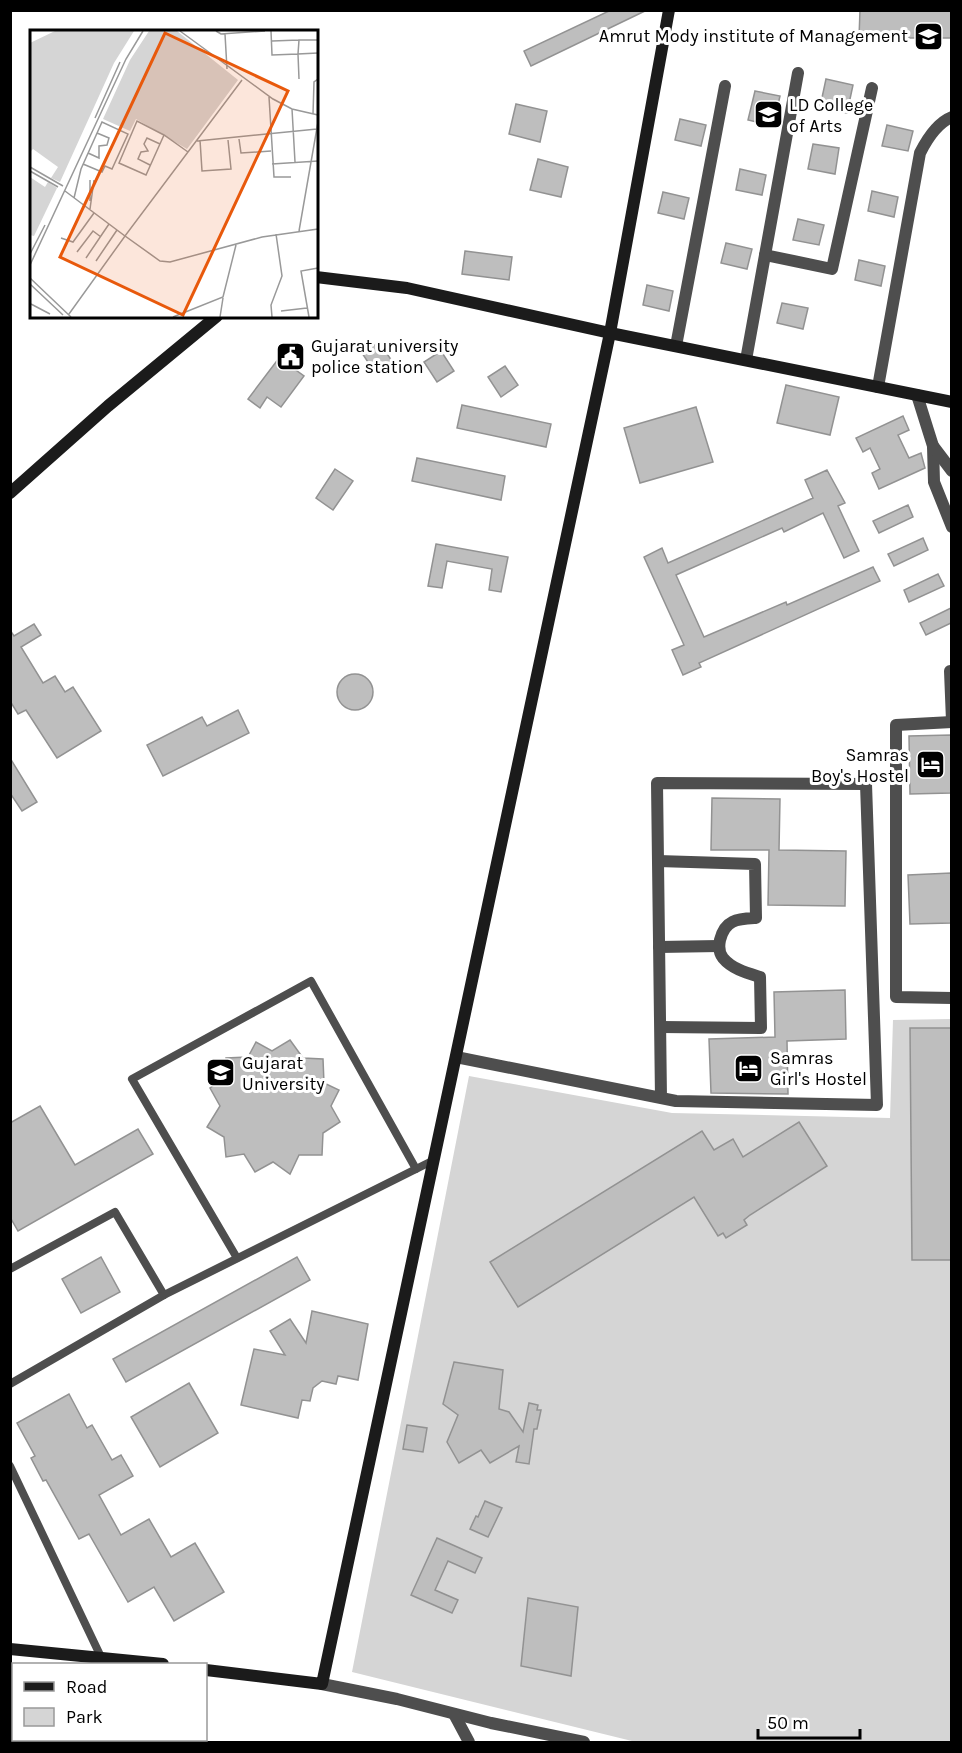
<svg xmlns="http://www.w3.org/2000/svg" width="962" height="1753" font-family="Karla,sans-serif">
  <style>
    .green { fill: #d5d5d5 }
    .building { fill: #bebebe; stroke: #929292; stroke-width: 1.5 }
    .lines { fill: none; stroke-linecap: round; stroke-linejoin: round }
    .lane { stroke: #4e4e4e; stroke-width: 8 }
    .street { stroke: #4e4e4e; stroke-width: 12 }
    .secondary { stroke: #1b1b1b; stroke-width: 12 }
    .labels { text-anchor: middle; stroke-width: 6; stroke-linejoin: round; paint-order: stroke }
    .poi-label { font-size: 18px; fill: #000; stroke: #fff; text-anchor: start }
    .inset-road { fill: none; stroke: #999; stroke-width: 1.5 }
    .view { fill: #e8590c; fill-opacity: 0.15; stroke: #e8590c; stroke-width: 3 }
    .inset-edge { fill: none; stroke: #000; stroke-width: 3 }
  </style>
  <rect width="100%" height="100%" fill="#fff"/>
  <!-- green -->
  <polygon class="green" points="951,1019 951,1742 636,1742 352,1672 469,1076 672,1113 890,1118 893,1020"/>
  <!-- building -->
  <g class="building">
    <polygon points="611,10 647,10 531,66 524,51"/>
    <polygon points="860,10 951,10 951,38 859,38"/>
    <polygon points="826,79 853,85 847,113 820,107"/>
    <polygon points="755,91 780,96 773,126 748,120"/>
    <polygon points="516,104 547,111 540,142 509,134"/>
    <polygon points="680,119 706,125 701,146 675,140"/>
    <polygon points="887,125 913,131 908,151 882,146"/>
    <polygon points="813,144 839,148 835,174 808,169"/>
    <polygon points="538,159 568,167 561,197 530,190"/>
    <polygon points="740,169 766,175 762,195 736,190"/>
    <polygon points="872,191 898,197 894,217 868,211"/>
    <polygon points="663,192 689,198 684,219 658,213"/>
    <polygon points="798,219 824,225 819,245 793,240"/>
    <polygon points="726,243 752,249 747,269 721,263"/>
    <polygon points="465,251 512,257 509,280 462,274"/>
    <polygon points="859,260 885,266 881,286 855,280"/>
    <polygon points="647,285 673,291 669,311 643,305"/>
    <polygon points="782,303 808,308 803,329 777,323"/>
    <polygon points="379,342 392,361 375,373 362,353"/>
    <polygon points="441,351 454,371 437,382 424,362"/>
    <polygon points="279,358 304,376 281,407 267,397 260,408 248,399"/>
    <polygon points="505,366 518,385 501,397 488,377"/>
    <polygon points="786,385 839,397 830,435 777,423"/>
    <polygon points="462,405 551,424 546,447 457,428"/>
    <polygon points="696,407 713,462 640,483 624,428"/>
    <polygon points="903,416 909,430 898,435 909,458 921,453 925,468 879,489 872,473 880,469 870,448 863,452 856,438"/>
    <polygon points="417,458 505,476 501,500 412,481"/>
    <polygon points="335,469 353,481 333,510 316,498"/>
    <polygon points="827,470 845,503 838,506 859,551 844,558 823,513 784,532 782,528 676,575 704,637 786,602 787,605 873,567 880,581 699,663 701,667 683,675 672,650 684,645 644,557 662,548 668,563 813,498 805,480"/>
    <polygon points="908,505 913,517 879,533 873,521"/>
    <polygon points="923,538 928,550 894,566 888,554"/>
    <polygon points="436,544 508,557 501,592 489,590 492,569 447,561 442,588 428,586"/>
    <polygon points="938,574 944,586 909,602 904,590"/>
    <polygon points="951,608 951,623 926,635 920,623"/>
    <polygon points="34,624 41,635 21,647 43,683 55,676 65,692 73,687 101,731 57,758 26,710 18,714 10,701 10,630 14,636"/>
    <circle cx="355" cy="692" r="18"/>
    <polygon points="238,710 249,733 163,776 147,745 202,717 207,726"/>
    <polygon points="951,735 951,793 910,794 909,736"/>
    <polygon points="10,758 37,802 22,811 10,793"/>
    <polygon points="712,798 780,799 779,850 846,851 845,906 768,905 769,850 711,850"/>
    <polygon points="951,873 951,923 910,924 908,875"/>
    <polygon points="845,990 846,1039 787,1041 788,1094 711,1093 709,1039 775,1037 774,992"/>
    <polygon points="910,1028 951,1028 951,1260 912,1260"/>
    <polygon points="290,1040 303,1058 323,1059 324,1083 339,1090 331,1106 340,1122 323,1133 322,1155 299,1155 290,1174 273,1162 255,1172 244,1154 226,1157 224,1137 207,1127 220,1106 210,1088 226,1077 226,1058 248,1057 256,1042 272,1051"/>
    <polygon points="40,1106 75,1165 138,1129 153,1154 18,1231 10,1217 10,1123"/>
    <polygon points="799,1122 827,1166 750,1215 744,1220 747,1225 726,1238 723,1233 718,1236 694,1197 518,1307 490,1262 702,1131 714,1150 733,1139 743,1157"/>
    <polygon points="101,1257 120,1292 81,1313 62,1279"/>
    <polygon points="297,1257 310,1280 126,1382 113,1359"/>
    <polygon points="312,1311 368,1324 358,1380 338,1376 336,1384 322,1381 313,1388 310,1401 302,1400 298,1418 241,1405 254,1349 285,1355 270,1331 290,1319 306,1343"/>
    <polygon points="454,1362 503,1370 499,1409 509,1412 523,1432 529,1403 538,1405 537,1410 541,1410 537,1429 534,1429 529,1464 516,1462 519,1446 490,1463 481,1450 459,1463 447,1442 458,1415 443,1404"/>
    <polygon points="189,1383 218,1433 160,1467 131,1417"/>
    <polygon points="69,1394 87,1428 92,1425 112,1460 121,1455 133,1476 99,1495 121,1535 149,1519 171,1557 195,1543 224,1592 174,1621 154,1587 128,1602 89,1534 79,1539 46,1480 43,1481 31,1458 35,1456 17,1423"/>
    <polygon points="407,1425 427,1428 423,1452 403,1449"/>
    <polygon points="485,1501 502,1508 488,1537 470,1529 476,1516 478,1517"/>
    <polygon points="437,1538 482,1558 475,1573 448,1561 435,1590 458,1600 452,1613 411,1595"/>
    <polygon points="528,1598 578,1607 571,1676 521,1666"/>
  </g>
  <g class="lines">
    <!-- lane -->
    <g class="lane">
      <polyline points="237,1258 132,1079 311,981 416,1169"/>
      <polyline points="10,1269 115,1212 164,1295"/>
      <polyline points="10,1384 164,1295 434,1160"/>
      <polyline points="10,1466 101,1657"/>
    </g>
    <!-- street -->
    <g class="street">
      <polyline points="765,255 832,269 872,88"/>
      <polyline points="676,346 725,86"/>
      <polyline points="746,360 798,73"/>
      <path d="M878,387L920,153C927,139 937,123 952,117"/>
      <polyline points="917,395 933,446 934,482 952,527"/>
      <polyline points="933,446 952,471"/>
      <polyline points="952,671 950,671 952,721"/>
      <polyline points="952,722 896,725 896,997 952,998"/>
      <path d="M658,861L755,864L756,918C738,919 725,919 720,940C719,945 719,953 723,958C732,969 747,973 760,977L761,1028L661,1027"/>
      <polyline points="659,947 719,946"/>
      <polyline points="456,1057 676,1101 877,1105 866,784 657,783 661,1098"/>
      <polyline points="322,1684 397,1699 491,1723 584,1742"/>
      <polyline points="454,1714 469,1742"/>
    </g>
    <!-- secondary -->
    <g class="secondary">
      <polyline points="316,277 407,288 610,333 669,10"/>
      <polyline points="10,493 108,406 217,316"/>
      <polyline points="10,1649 163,1664"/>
      <polyline points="206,1670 322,1684 610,333 952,402"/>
    </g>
  </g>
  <!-- icons -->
  <defs>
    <symbol id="university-square" viewBox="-11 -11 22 22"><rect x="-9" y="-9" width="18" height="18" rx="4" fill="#000" stroke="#fff"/><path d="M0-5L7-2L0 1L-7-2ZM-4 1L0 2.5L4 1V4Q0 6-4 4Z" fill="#fff"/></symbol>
    <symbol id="civic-square" viewBox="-11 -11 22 22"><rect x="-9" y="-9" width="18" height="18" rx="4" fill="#000" stroke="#fff"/><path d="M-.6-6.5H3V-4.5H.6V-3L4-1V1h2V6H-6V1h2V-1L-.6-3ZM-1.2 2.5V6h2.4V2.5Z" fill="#fff"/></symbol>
    <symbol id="hotel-square" viewBox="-11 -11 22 22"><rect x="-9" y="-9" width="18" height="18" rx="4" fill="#000" stroke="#fff"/><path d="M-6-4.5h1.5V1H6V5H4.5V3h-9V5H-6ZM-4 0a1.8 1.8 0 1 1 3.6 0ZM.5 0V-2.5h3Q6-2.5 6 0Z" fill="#fff"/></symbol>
  </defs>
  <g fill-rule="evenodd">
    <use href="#university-square" x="912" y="20" width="33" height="33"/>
    <use href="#university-square" x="752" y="98" width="33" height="33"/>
    <use href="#civic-square" x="274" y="340" width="33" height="33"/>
    <use href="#hotel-square" x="914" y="748" width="33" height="33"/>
    <use href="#hotel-square" x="732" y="1052" width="33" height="33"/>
    <use href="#university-square" x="204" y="1056" width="33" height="33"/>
  </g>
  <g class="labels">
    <!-- poi labels -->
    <g class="poi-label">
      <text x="908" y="42" text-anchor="end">Amrut Mody institute of Management</text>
      <text x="789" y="111">LD College<tspan x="789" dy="21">of Arts</tspan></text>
      <text x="311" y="352">Gujarat university<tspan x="311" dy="21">police station</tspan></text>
      <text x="909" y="761" text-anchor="end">Samras<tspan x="909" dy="21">Boy's Hostel</tspan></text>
      <text x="770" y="1064">Samras<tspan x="770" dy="21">Girl's Hostel</tspan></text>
      <text x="242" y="1069">Gujarat<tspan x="242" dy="21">University</tspan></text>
    </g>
  </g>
  <!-- overview -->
  <g transform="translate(30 30)">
    <rect width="288" height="288" fill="#fff"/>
    <path d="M25,1H104L84,33L30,152L21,148L28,137L3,119L0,122V13ZM119,1H147L208,50L157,119L106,89L100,101L73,89L100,30ZM0,147L15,157L18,152L27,158L4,206L0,205Z" fill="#d5d5d5"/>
    <path class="inset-road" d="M150,1L243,69L262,79L288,85M186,1L191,4L235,1M241,1L242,25L268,24L269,10H288M195,4L197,39M242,11L269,10M269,49L268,24L288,23M239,67L244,147H261M262,79L265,132M283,84L284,52L288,49M65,88L90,32M134,105L116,145L89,133L107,91L132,104L134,105L158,122M209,109L211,123L241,121M170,110L172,141L201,139L198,110M167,111L287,99M58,123L69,128V116L77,115L79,108L67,103M242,134L288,131M120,135L108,129L111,122L118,121L114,114L117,108L130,114M0,137L33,156M0,141L28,157M60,150V171M35,161L95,206L212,50M44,168L51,139L72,92L98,104L82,139L75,136L72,142L53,134M60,179L64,150M269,201L288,92M31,208L43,212L64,183M47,222L63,201L71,207M0,224L15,195M56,228L79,194M66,231L87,200M0,235L96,29L113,1M0,248L41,287M0,254L33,285M1,274L20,284M251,281L277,278M39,284L95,206L130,231L140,232L232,207L288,199M143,287L193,267L206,215M190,287L193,268M242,287L241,275L252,246L246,204M279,287L271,241L288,238"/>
    <path class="view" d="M135,3L258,61L153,285L30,227Z"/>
    <rect width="288" height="288" class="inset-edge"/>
  </g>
  <!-- border -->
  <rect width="962" height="1753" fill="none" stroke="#000000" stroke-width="24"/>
  <!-- legend -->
  <rect x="12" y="1663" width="195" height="78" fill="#ffffff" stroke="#999999" stroke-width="1.5"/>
  <rect x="24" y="1682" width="30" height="9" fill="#1b1b1b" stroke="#999999" stroke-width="1.5"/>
  <text x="66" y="1693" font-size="18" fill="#000000">Road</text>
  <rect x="24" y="1708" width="30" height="18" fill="#d5d5d5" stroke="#999999" stroke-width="1.5"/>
  <text x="66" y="1723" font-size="18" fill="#000000">Park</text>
  <!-- scale -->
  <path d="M758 1729v9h102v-9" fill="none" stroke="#000000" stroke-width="3"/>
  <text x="767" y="1729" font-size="18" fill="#000000" stroke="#ffffff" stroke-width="4.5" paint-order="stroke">50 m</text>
</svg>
